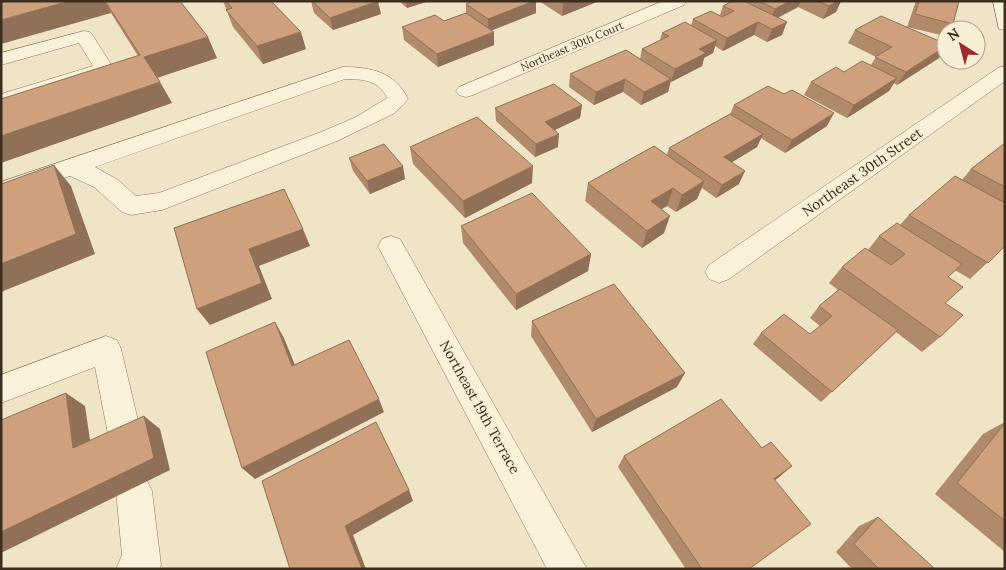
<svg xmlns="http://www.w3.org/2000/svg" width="1006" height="570" font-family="Lora,serif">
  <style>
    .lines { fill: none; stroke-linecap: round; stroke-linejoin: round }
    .minor-casing { stroke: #8c765b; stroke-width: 1 }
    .minor { fill: #faf1da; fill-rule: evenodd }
    .wall { fill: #b18a6a }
    .shaded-wall { fill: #907056 }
    .building { fill: #cea07b; stroke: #907056 }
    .labels { text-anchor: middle; stroke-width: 4.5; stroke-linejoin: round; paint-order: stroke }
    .far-street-label { font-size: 11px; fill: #3b2e1f; stroke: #f7eed6 }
    .street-label { font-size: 14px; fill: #3b2e1f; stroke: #f7eed6 }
  </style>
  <rect width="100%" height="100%" fill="#efe4c6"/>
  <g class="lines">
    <defs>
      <g id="minor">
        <polygon points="663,1 686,1 684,5 473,95 466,97 459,95 456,91 459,87"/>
        <polygon points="993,1 1005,1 1005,30 999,29"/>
        <polygon points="84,31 90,32 93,36 114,69 111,73 1,107 1,94 93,66 79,43 1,65 1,53"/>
        <polygon points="1005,66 1005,81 729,279 719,283 709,279 705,272 709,265 998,68"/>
        <path d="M343,67C371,67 395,72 408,99L395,113L337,141L162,210L131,215L122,212L94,187L70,176L1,199V182ZM345,79C362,79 379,80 387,98L356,117L321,132L159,193L136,196L118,180L95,167Z"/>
        <polygon points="391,236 400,239 587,569 547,569 378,246 382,239"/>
        <polygon points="106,336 117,340 121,349 145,450 140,462 128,466 116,462 111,450 95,367 1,403 1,375"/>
        <polygon points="134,473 146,479 152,491 161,565 159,569 116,569 122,555 116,491 122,479"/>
      </g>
    </defs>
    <!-- minor casing -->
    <use href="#minor" class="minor-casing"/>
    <!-- minor -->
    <use href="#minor" class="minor"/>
  </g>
  <!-- wall -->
  <g class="wall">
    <polygon points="1,1 180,1 217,58 157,78 172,103 138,56 111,13"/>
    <polygon points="223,1 271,1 306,49 263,64 233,27"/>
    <polygon points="311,1 381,14 333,30 314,13"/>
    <polygon points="399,1 429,1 407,8"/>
    <polygon points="468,1 536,1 536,13 491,30 494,32 494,45 438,67 404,40 402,27 444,21 466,13 466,4 468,3"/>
    <polygon points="539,1 599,1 562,16"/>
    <polygon points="747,1 841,1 836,12 823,19 798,7 778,18 782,35 767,42 754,35 723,51 715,46 713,53 704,58 702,66 671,82 671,81 668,92 641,105 623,92 594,105 569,87 570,74 640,59 642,49 660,40 662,33 691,26 693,19 720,15 723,6 746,3"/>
    <polygon points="916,1 959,1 953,24 949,30 946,30 946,34 945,36 907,27"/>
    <polygon points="855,30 946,44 946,47 939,58 897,85 894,83 889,91 847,118 804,95 811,82 844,72 871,65 876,57 848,43"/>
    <polygon points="582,105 580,118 555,130 558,147 535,157 496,121 495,108"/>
    <polygon points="734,105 827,126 785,153 761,138 757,147 732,162 739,184 716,198 702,188 697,199 676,212 667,206 661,209 664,233 642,248 585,201 588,183 667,155 669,148 730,114"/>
    <polygon points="1005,143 1005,246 970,279 955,270 948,277 940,337 922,352 896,332 821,402 753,344 761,333 810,334 820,326 810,318 819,306 838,290 829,283 842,267 868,250 879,236 900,225 909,215 962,180 971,169"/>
    <polygon points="410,147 532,183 465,218 413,164"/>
    <polygon points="349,158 405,179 370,194 353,171"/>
    <polygon points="461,226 591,254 588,271 516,310 463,243"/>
    <polygon points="532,321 677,387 592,432 531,336"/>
    <polygon points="1005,422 1005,552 935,494 983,434"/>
    <polygon points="762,448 792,466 775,480 749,569 686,569 618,467 624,456"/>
    <polygon points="878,517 935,569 852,569 836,552 859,526"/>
  </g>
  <!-- shaded-wall -->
  <g class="shaded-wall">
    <polygon points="70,1 105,1 111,13 1,44 1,20"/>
    <polygon points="378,1 381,14 333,30 330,18"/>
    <polygon points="406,1 429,1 407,8"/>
    <polygon points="534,1 536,1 536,13 488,32 488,19"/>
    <polygon points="569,1 599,1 562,16 563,3"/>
    <polygon points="790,1 801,1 798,7 770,21 775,9"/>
    <polygon points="838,1 841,1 836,12 823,19 829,6"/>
    <polygon points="758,22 754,35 723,51 727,38"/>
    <polygon points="787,22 782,35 767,42 772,29"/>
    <polygon points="301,32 306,49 263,64 257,46"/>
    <polygon points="494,32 494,45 438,67 437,54"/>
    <polygon points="208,37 217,58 156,78 144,57"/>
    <polygon points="717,40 713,53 704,58 702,66 671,82 675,69 699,49"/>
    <polygon points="946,46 939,58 897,85 906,72"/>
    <polygon points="897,78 889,91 847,118 854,105"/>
    <polygon points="625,79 623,92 594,105 596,92"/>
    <polygon points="671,79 668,92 641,105 644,92"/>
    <polygon points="160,82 172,103 1,163 1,136"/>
    <polygon points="582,105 580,118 544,135 545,122"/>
    <polygon points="834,113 827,126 785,153 792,140"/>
    <polygon points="559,134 558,147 535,157 536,144"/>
    <polygon points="763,134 757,147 719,170 724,157"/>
    <polygon points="54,165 71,186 95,254 1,292 1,264"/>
    <polygon points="403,166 405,179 370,194 367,181"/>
    <polygon points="533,166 532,183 465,218 463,201"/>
    <polygon points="745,171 739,184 716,198 722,185"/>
    <polygon points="704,181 697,199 676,212 682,195"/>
    <polygon points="673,188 667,206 646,219 651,201"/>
    <polygon points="670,216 664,233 642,248 647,231"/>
    <polygon points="303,229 310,246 259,266 272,299 210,325 197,309 249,249"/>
    <polygon points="591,254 588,271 516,310 516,294"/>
    <polygon points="275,322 284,338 301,380 292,366"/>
    <polygon points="685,373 677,387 592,432 596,419"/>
    <polygon points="66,393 85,406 93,460 73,448"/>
    <polygon points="379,399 384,412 255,479 242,468"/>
    <polygon points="144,416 160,429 170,470 1,553 1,532"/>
    <polygon points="792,466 778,478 760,490 774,479"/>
    <polygon points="409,490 413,501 353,535 366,569 362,569 345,526"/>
  </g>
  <!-- building -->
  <g class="building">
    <polygon points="1,1 70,1 1,20"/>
    <polygon points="105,1 180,1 208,37 144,57 160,82 1,136 1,99 140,55"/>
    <polygon points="226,1 271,1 301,32 257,46 226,10 232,8"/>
    <polygon points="312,1 378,1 330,18"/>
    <polygon points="472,1 534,1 488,19 466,4"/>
    <polygon points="560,1 569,1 563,3"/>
    <polygon points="732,1 744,1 787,22 772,29 758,22 727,38 693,19 711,11 722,17 734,11 723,6"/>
    <polygon points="759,1 790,1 775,9"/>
    <polygon points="817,1 838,1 829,6"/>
    <polygon points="919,1 959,1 953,24 915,14"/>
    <polygon points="466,13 494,32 437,54 402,27 435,15 444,21"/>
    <polygon points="881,16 946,44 946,46 906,72 875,57 892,47 855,30"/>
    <polygon points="685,22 717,40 699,49 706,53 675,69 642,49 669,36 662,33"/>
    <polygon points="626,50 671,79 644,92 625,79 596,92 570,74"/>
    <polygon points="862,61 897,78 854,105 811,82 836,67 844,72"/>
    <polygon points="554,84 582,105 545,122 559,134 536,144 495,108"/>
    <polygon points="768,86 784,94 792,90 834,113 792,140 734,105"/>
    <polygon points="730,114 763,134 724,157 745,171 722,185 669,148"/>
    <polygon points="477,117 533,166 463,201 410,147"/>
    <polygon points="1005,143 1005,187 971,169"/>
    <polygon points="384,144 403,166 367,181 349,158"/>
    <polygon points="654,146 704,181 682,195 673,188 651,201 670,216 647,231 588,183"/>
    <polygon points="54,165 76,234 1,264 1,184"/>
    <polygon points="955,176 1005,203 1005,246 988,263 909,215"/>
    <polygon points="284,189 303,229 249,249 262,283 197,309 174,228"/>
    <polygon points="532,193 591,254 516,294 461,226"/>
    <polygon points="897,223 962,264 948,277 963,287 945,303 963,315 940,337 842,267 865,248 891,265 905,254 879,236"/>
    <polygon points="614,284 685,373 596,419 532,321"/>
    <polygon points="840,289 898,330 832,392 761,333 784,314 810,334 832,316 819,306"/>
    <polygon points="275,322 292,366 349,340 379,399 242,468 206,352"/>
    <polygon points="66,393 73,448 144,416 154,458 1,532 1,420"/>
    <polygon points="721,399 762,448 771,442 792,466 774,479 811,524 749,569 702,569 624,456"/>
    <polygon points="376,422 409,490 345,526 362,569 290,569 262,481"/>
    <polygon points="1005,423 1005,521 957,483"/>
    <polygon points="878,517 935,569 879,569 854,544"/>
  </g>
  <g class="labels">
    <!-- far-street labels -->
    <g class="far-street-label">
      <text transform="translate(572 46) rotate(-23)" y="4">Northeast 30th Court</text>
    </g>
    <!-- street labels -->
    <g class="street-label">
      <text transform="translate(862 172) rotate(-35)" y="5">Northeast 30th Street</text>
      <text transform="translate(480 407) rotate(61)" y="5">Northeast 19th Terrace</text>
    </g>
  </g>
  <!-- border -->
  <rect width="1006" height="570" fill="none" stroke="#3b2e1f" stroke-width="5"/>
  <!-- north arrow -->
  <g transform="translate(961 45) rotate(324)"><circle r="24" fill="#f7eed6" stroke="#aca18d"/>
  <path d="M0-4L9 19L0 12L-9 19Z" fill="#9c2b2a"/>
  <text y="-8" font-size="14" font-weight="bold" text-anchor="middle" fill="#3b2e1f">N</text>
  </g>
</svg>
